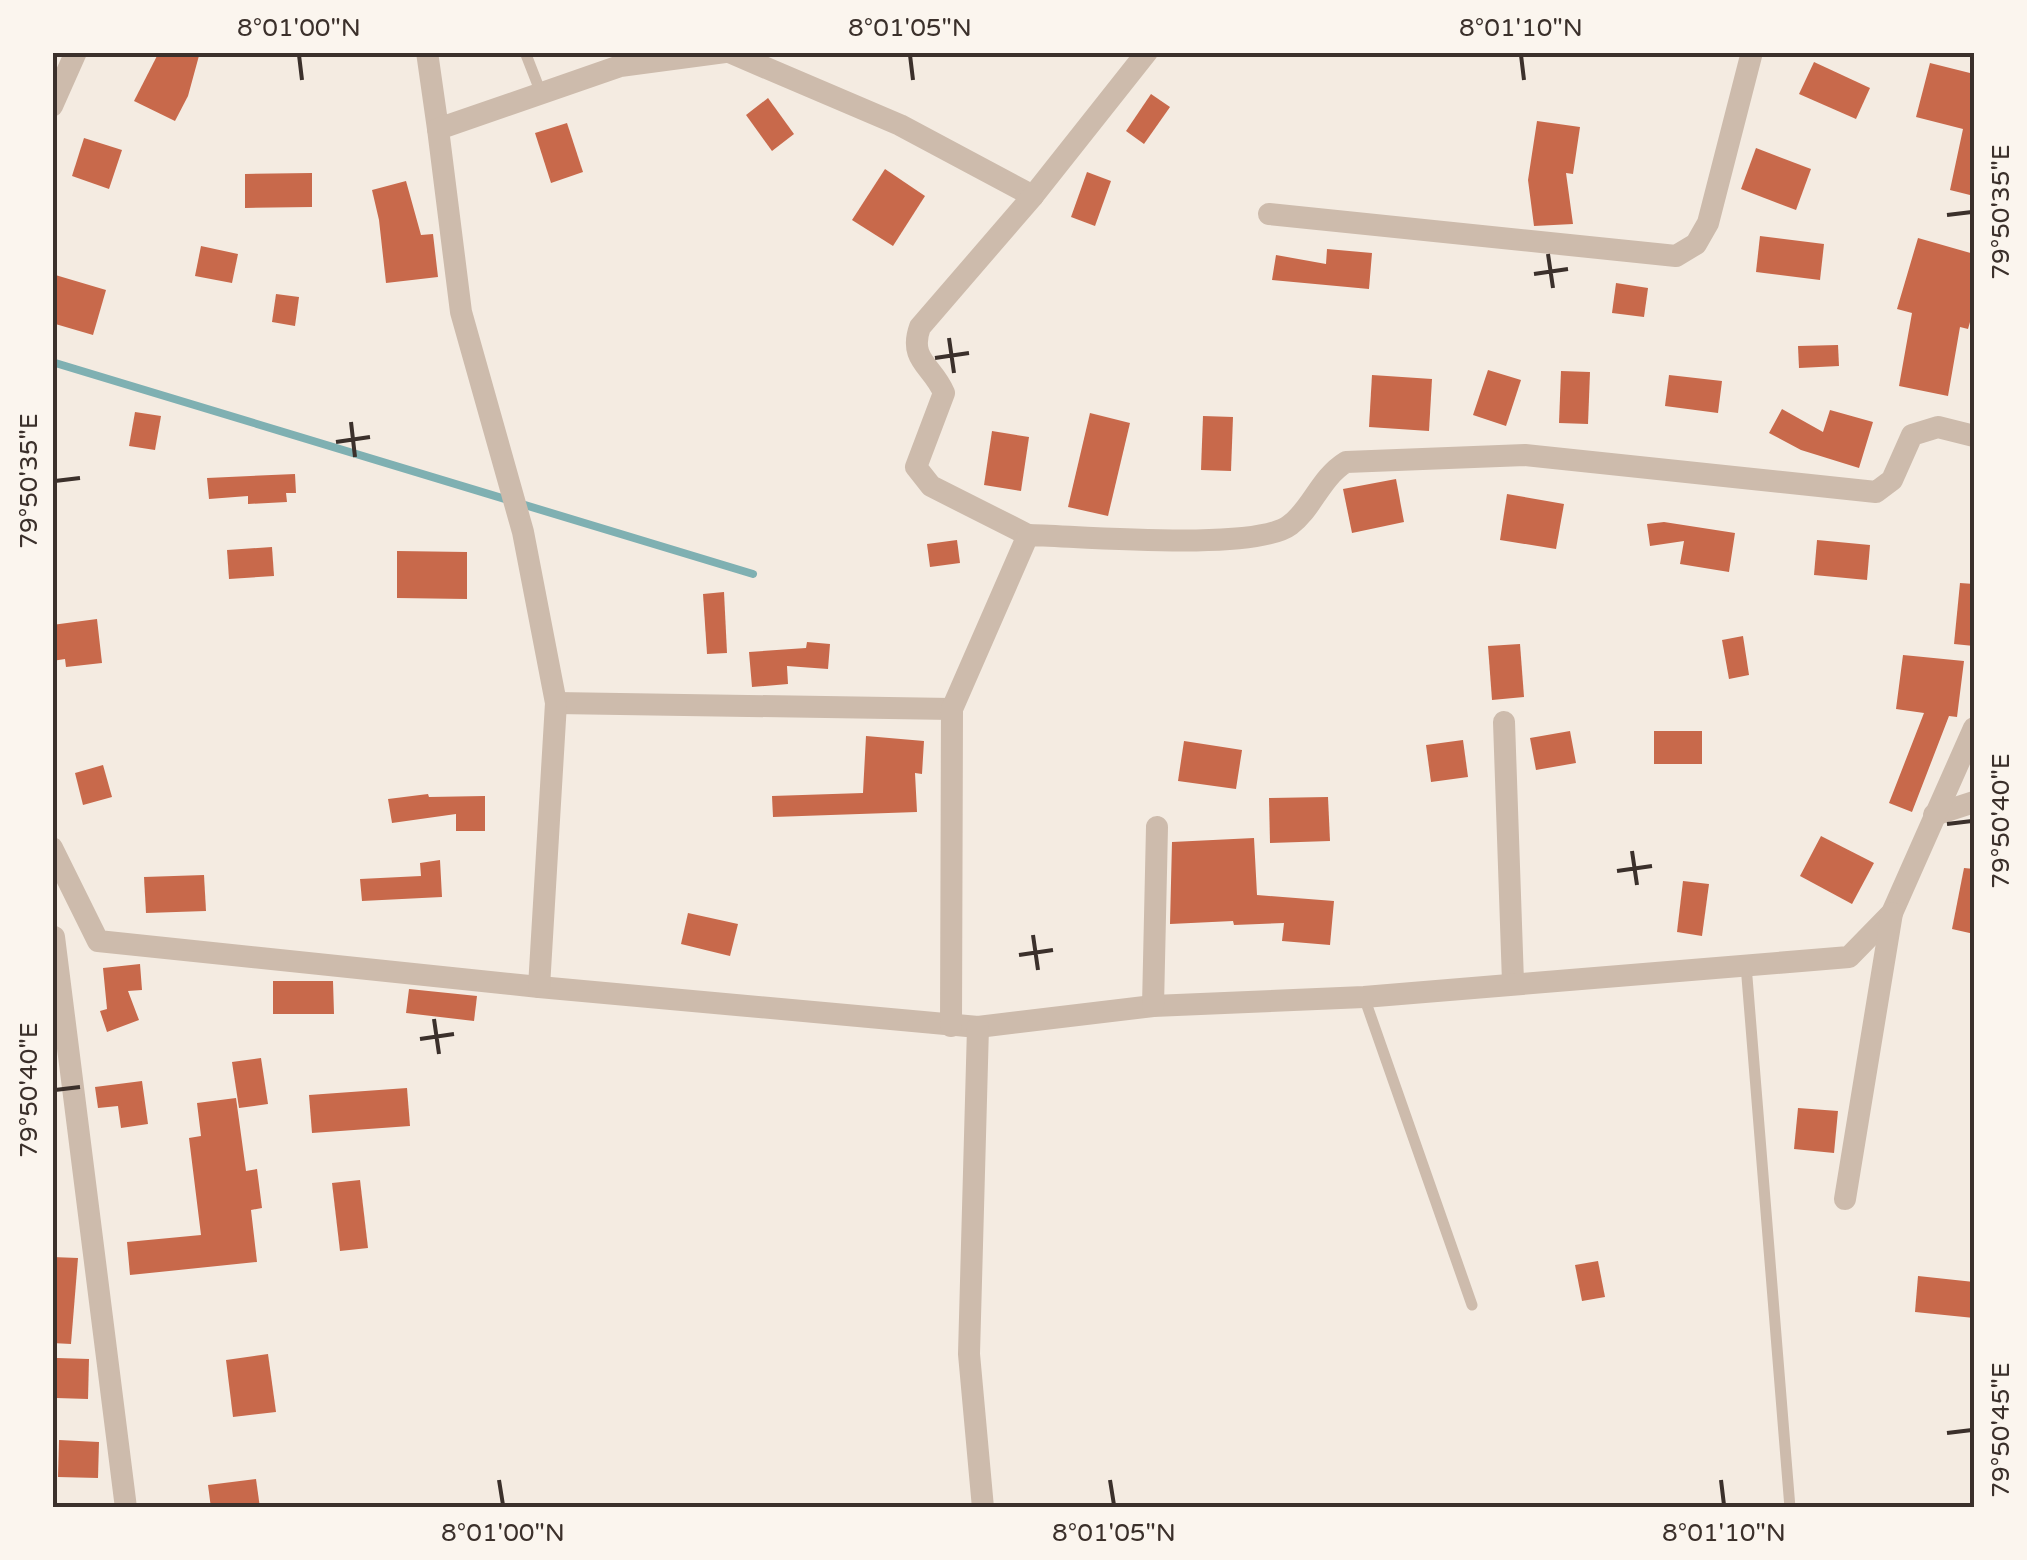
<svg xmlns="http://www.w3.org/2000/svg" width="2027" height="1560" font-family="'Varela Round',sans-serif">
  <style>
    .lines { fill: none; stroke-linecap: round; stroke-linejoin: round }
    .stream { stroke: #7fb0b2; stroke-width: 8 }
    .building { fill: #c8694b }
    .lane { stroke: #cdbbac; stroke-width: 11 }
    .street { stroke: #cdbbac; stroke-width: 22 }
    .ticks { fill: none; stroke: #3b302b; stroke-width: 4 }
    .neatline { fill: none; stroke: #3b302b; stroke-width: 4 }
    .ticks-label { font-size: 25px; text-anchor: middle; fill: #3b302b }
  </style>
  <rect width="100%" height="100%" fill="#f4ebe1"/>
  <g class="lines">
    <!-- stream -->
    <polyline class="stream" points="52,362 753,574"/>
  </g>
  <!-- building -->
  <g class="building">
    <polygon points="159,52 200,52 188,96 175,121 134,101"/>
    <polygon points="1814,62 1870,88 1856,119 1799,94"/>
    <polygon points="1930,63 1974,74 1974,196 1950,190 1963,129 1916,117"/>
    <polygon points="1151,94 1170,107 1144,144 1126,131"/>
    <polygon points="768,98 794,134 772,151 746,115"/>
    <polygon points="1537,121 1580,127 1573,174 1566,173 1573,224 1534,226 1528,180"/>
    <polygon points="567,123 583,172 551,183 535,133"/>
    <polygon points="84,138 122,150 109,189 72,176"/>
    <polygon points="1756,148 1811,169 1796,210 1741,189"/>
    <polygon points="885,169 925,196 893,246 852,220"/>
    <polygon points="1087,172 1111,181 1095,226 1071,217"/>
    <polygon points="312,173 312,207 245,208 245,174"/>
    <polygon points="406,181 421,235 433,234 438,277 386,283 379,220 372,190"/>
    <polygon points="1760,236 1824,244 1820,280 1756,272"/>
    <polygon points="1918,238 1974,254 1974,308 1968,329 1960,327 1948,396 1899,386 1912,313 1897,309"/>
    <polygon points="201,246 238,254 232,283 195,276"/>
    <polygon points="1327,249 1372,253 1369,289 1272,280 1276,255 1326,264"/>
    <polygon points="52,274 106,290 93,335 52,323"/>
    <polygon points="1616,283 1648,288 1644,317 1612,313"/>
    <polygon points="276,294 299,297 295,326 272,322"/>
    <polygon points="1838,345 1839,366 1799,368 1798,346"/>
    <polygon points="1488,370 1521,380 1506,426 1473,415"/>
    <polygon points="1561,371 1590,372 1588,424 1559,423"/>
    <polygon points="1372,375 1432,379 1429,431 1369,427"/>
    <polygon points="1669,375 1722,381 1718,413 1665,406"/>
    <polygon points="1782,409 1823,432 1830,410 1873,422 1859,468 1801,450 1769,433"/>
    <polygon points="135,412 161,416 155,450 129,446"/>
    <polygon points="1090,413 1130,423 1108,516 1068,507"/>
    <polygon points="1203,416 1233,417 1231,471 1201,470"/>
    <polygon points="992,431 1029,437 1021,491 984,485"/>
    <polygon points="295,474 296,493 286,493 287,502 248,504 248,496 209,499 207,478"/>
    <polygon points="1396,479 1404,522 1352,533 1343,489"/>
    <polygon points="1507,494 1564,504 1556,549 1500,540"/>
    <polygon points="1664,522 1735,533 1729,572 1680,564 1684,541 1650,546 1647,524"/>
    <polygon points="957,540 960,563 930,567 927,544"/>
    <polygon points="1817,540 1870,545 1867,580 1814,575"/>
    <polygon points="272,547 274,576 229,579 227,550"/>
    <polygon points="397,551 467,552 467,599 397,598"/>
    <polygon points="1960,583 1974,584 1974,646 1954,644"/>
    <polygon points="724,592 727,653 707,654 703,594"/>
    <polygon points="97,619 102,663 66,667 65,659 52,661 52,625"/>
    <polygon points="1743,636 1749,675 1729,679 1722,640"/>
    <polygon points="807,642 830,644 828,669 787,666 788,684 752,687 749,652 806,648"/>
    <polygon points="1520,644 1524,697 1492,700 1488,646"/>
    <polygon points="1903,655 1964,661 1957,717 1949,716 1912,812 1889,803 1924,713 1896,709"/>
    <polygon points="1570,731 1576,763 1536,770 1530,738"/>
    <rect x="1654" y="731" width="48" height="33"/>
    <polygon points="866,736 924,741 922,774 915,773 917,812 773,817 772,796 863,793"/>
    <polygon points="1463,740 1468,777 1431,782 1426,745"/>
    <polygon points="1184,741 1242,750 1236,789 1178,781"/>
    <polygon points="103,765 112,797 83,805 75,773"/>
    <polygon points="428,794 429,797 485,796 485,831 456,831 456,814 392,823 388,799"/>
    <polygon points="1328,797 1330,841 1270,843 1269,798"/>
    <polygon points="1821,836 1874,863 1852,904 1800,876"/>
    <polygon points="1254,838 1257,895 1334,901 1330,945 1282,941 1284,923 1234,925 1233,921 1170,924 1172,842"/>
    <polygon points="440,860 442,897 362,901 360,879 421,876 420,863"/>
    <polygon points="1964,868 1974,869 1974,934 1952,929"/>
    <polygon points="204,875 206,911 146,913 144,877"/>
    <polygon points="1683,881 1709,884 1702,936 1677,932"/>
    <polygon points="688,913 738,924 730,956 681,944"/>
    <polygon points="140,964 142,990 128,991 139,1020 107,1032 100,1011 107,1009 103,968"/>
    <polygon points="273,981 333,981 334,1014 273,1014"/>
    <polygon points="409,989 477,996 474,1021 406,1013"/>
    <polygon points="261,1058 268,1104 239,1108 232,1062"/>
    <polygon points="142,1081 148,1124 121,1128 118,1106 98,1108 95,1087"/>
    <polygon points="407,1088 410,1126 312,1133 309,1095"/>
    <polygon points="236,1098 246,1171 257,1169 262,1208 251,1210 257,1262 130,1275 127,1242 201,1235 189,1138 201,1136 197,1103"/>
    <polygon points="1798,1108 1838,1111 1834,1153 1794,1149"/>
    <polygon points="360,1180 368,1248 340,1251 332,1183"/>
    <polygon points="52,1257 78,1258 71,1344 52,1343"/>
    <polygon points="1598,1261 1605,1297 1582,1301 1575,1265"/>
    <polygon points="1918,1276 1974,1282 1974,1318 1915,1312"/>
    <polygon points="268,1354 276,1412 233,1417 226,1360"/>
    <polygon points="57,1358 89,1359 88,1399 56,1398"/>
    <polygon points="59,1440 99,1442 98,1478 58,1477"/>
    <polygon points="256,1479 260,1508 211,1508 208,1485"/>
  </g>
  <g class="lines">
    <!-- lane -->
    <g class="lane">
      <polyline points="525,52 541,93"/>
      <polyline points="1746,965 1790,1508"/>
      <polyline points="1364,997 1472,1305"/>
    </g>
    <!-- street -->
    <g class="street">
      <polyline points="427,52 438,129"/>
      <polyline points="729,52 900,125 1033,196"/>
      <polyline points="52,106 76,52"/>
      <polyline points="1269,214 1676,256 1696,244 1708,223 1752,52"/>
      <path d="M1028,535L931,486L916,467L944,393C933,366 908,360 920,327L1033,196L1147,52"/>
      <polyline points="556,703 952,709"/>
      <polyline points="1504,722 1513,982"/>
      <polyline points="1934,815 1974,802"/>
      <polyline points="52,848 98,941 539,987 978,1027 1153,1006 1364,997 1849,957 1892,913 1974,728"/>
      <polyline points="54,937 126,1508"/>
      <polyline points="539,987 556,703 523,532 461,312 438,129 620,66 725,52"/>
      <polyline points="1153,1006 1157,827"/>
      <path d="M951,1026L952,709L1028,535C1079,536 1255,552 1290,525C1312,509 1320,478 1346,462L1525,455L1876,492L1892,480L1912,435L1938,427L1974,436"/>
      <polyline points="978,1027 969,1354 983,1508"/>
      <polyline points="1845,1199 1892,913"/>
    </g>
  </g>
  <!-- ticks -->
  <path class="ticks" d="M299,55L302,80M910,55L913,80M1521,55L1524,80M1947,215L1972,212M1548,254L1553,288M1534,274L1568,269M949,338L954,373M935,358L969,353M351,422L355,457M336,442L370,437M55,481L80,478M1947,824L1972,821M1632,851L1637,885M1617,871L1652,866M1033,935L1038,970M1019,955L1053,950M434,1019L439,1054M420,1039L454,1034M55,1090L80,1087M1947,1433L1972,1430M499,1480L503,1505M1110,1480L1114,1505M1721,1480L1724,1505"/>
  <!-- border -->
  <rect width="2027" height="1560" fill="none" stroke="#fbf5ee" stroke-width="110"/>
  <rect x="55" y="55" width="1917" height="1450" class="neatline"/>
  <g class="ticks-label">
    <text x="299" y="36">8°01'00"N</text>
    <text x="910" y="36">8°01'05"N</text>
    <text x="1521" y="36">8°01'10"N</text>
    <text transform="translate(2000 212) rotate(-90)" y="9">79°50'35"E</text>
    <text transform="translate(28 481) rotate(-90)" y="9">79°50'35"E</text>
    <text transform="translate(2000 821) rotate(-90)" y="9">79°50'40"E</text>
    <text transform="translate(28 1090) rotate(-90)" y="9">79°50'40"E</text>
    <text transform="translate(2000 1430) rotate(-90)" y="9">79°50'45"E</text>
    <text x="503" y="1541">8°01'00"N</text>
    <text x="1114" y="1541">8°01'05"N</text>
    <text x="1724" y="1541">8°01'10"N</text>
  </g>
</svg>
